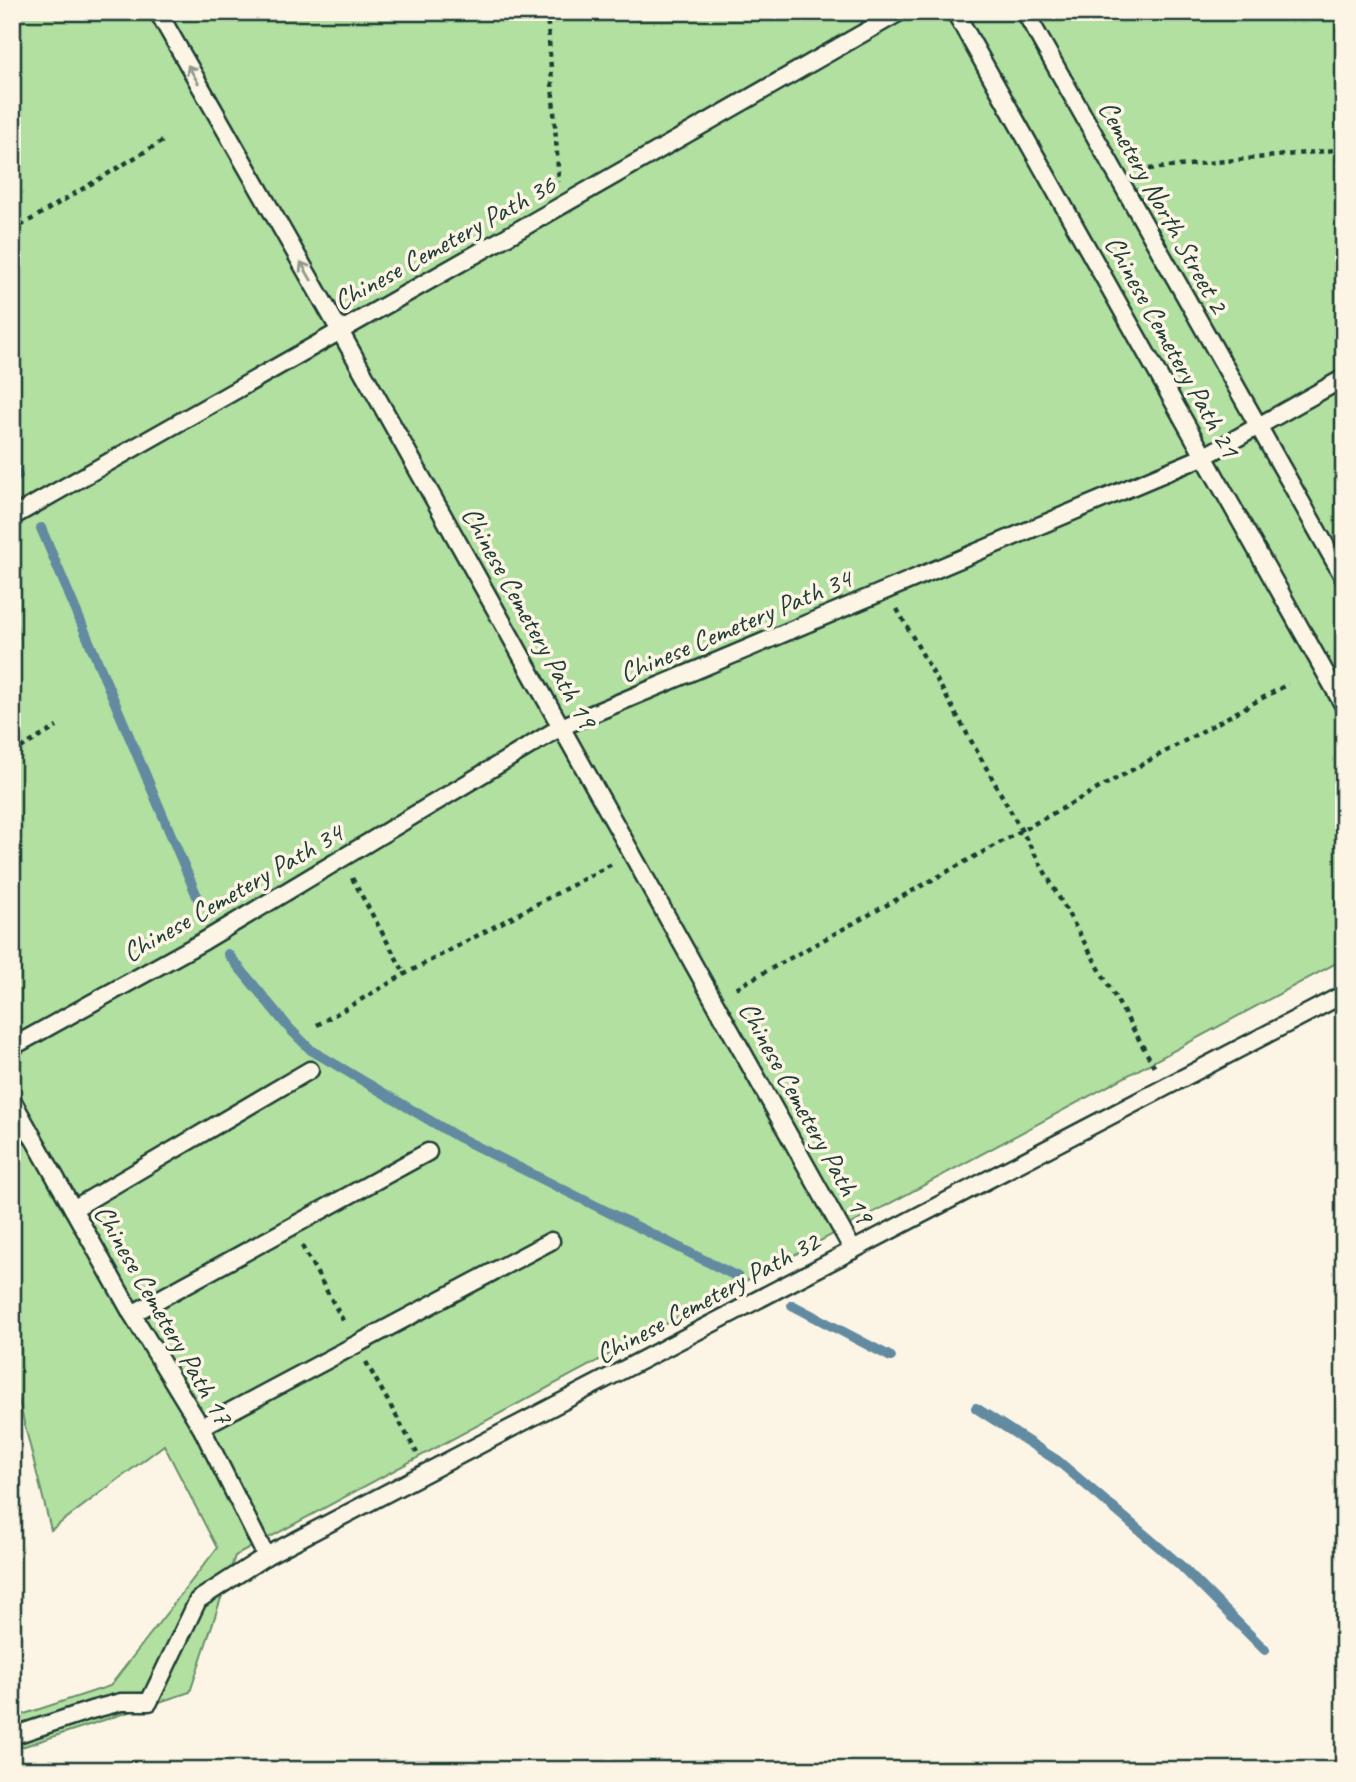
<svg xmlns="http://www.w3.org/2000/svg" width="1356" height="1782" font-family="Caveat,sans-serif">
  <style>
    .green { fill: #b1e0a0; stroke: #688e6a; stroke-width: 2 }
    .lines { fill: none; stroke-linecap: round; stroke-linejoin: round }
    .stream { stroke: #628aa1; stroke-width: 10 }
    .lane-casing { stroke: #1f3d34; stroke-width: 21 }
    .path { stroke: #1f3d34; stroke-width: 4.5; stroke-dasharray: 5 5; stroke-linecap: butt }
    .lane { stroke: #fcf5e5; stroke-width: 16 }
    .oneway { stroke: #8e998c }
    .labels { text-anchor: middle; stroke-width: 7; stroke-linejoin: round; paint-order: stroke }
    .street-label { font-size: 28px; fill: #1f3d34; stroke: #fcf5e5 }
  </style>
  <rect width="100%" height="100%" fill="#fcf5e5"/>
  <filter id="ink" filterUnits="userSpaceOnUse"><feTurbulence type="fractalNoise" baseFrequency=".0143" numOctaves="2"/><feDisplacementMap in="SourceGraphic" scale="14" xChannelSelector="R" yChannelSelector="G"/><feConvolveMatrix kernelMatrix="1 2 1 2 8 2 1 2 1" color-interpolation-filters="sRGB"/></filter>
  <g filter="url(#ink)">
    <!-- green -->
    <polygon class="green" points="12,12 1344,12 1344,959 235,1556 190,1692 12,1750 12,1718 110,1686 217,1548 164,1445 51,1530 12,1374"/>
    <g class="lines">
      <!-- stream -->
      <g class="stream">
        <polyline points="12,462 18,476"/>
        <polyline points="41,528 199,901"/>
        <polyline points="228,954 289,1028 311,1050 456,1136 738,1277"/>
        <polyline points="792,1305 891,1357"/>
        <polyline points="976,1408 1058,1461 1179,1564 1265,1650"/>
      </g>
      <defs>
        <g id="lane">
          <polyline points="158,12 340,331 853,1250"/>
          <polyline points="955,12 1344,706"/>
          <polyline points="1025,12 1344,578"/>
          <path d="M12,517C308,349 605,182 900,12"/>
          <polyline points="12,1047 204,941 561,727 1205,456 1344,378"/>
          <polyline points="12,1100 132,1314 201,1427 266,1556"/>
          <polyline points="73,1209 310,1070"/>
          <polyline points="132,1314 428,1152"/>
          <polyline points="201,1427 551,1241"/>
          <polyline points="12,1736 91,1710 121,1702 149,1702 198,1600 266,1556 1344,994"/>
        </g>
      </defs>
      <!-- lane casing -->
      <use href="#lane" class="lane-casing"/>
      <!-- path -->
      <g class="path">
        <polyline points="547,12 559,182"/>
        <polyline points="1139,170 1344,149"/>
        <polyline points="12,231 166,139"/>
        <polyline points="897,609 1155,1068"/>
        <polyline points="12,753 57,727"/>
        <polyline points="352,878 405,974"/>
        <polyline points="736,988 1288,684"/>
        <polyline points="317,1025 405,974 612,864"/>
        <polyline points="302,1246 345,1324"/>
        <polyline points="366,1362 417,1453"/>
      </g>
      <!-- lane -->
      <use href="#lane" class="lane"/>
    </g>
    <!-- one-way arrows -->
    <defs><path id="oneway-shaft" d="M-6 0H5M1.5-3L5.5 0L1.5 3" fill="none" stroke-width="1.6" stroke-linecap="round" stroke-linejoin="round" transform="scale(1.75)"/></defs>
    <g class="oneway">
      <use href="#oneway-shaft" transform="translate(193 74) rotate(-120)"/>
      <use href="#oneway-shaft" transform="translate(306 271) rotate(-120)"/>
    </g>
  </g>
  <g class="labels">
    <!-- street labels -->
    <g class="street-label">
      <text transform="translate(1164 206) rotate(61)" y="10">Cemetery North Street 2</text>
      <text transform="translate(444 242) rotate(-29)" y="10">Chinese Cemetery Path 36</text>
      <text transform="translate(1173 346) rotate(61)" y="10">Chinese Cemetery Path 21</text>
      <text transform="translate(530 617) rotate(61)" y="10">Chinese Cemetery Path 19</text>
      <text transform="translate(735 625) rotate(-23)" y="10">Chinese Cemetery Path 34</text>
      <text transform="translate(232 892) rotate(-30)" y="10">Chinese Cemetery Path 34</text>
      <text transform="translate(807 1112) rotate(61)" y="10">Chinese Cemetery Path 19</text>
      <text transform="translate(707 1297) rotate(-28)" y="10">Chinese Cemetery Path 32</text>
      <text transform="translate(164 1314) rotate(60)" y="10">Chinese Cemetery Path 17</text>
    </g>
  </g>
  <!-- margin -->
  <rect width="1356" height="1782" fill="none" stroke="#fcf5e5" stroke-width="42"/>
  <rect x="21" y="21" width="1314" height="1740" fill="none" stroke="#1f3d34" stroke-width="2.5" filter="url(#ink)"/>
</svg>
